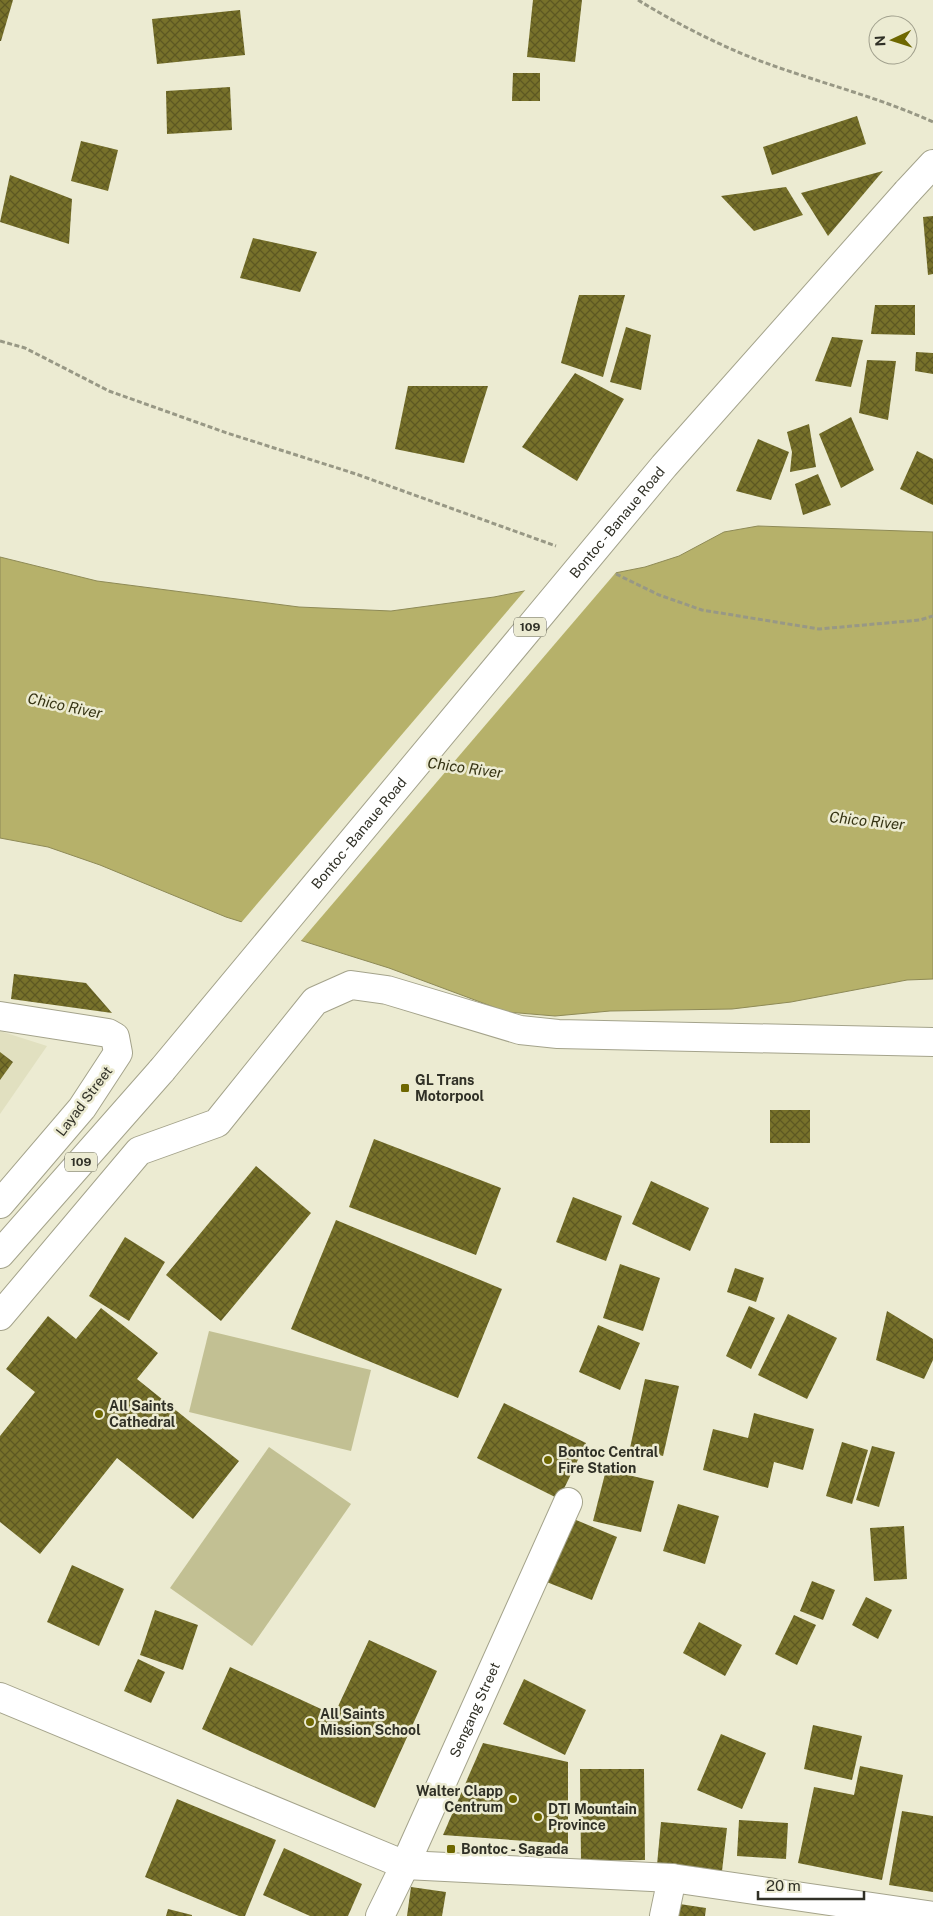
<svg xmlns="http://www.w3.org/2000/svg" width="933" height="1916" font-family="'Public Sans',sans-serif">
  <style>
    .built { fill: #e1e0c0 }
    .garden { fill: #c2c093 }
    .water { fill: #b6b16a; stroke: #8e8a56 }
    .pier { fill: #ecebd2 }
    .building { fill: url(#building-cross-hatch) }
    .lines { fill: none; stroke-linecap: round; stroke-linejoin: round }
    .minor-casing { stroke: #a4a38b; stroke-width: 30 }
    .tertiary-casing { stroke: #a4a38b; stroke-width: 30 }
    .primary-casing { stroke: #a4a38b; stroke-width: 30 }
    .path { stroke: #989885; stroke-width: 3; stroke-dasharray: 5 2.5; stroke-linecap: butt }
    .minor { stroke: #fff; stroke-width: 28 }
    .tertiary { stroke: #fff; stroke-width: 28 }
    .primary { stroke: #fff; stroke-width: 28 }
    .primary-bridge-casing { stroke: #a4a38b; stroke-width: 30; stroke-linecap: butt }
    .primary-bridge { stroke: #fff; stroke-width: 28 }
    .poi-dot { fill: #6e6700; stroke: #ecebd2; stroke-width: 2 }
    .labels { text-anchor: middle; stroke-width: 5; stroke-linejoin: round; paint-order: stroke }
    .shield { fill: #ecebd2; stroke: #68685a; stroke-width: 1 }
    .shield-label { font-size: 12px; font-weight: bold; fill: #303026 }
    .street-label { font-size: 14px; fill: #303026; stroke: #ecebd2 }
    .poi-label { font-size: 14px; font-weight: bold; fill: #303026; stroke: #ecebd2; text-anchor: start }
    .water-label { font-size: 15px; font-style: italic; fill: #363414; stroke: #ecebd2 }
  </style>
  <defs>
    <pattern id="building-cross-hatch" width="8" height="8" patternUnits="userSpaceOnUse" patternTransform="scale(1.25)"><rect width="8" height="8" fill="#77712a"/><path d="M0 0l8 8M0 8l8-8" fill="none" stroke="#5d5822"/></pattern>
  </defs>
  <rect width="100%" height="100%" fill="#ecebd2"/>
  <!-- built -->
  <polygon class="built" points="0,1031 47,1046 0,1114"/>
  <!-- garden -->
  <g class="garden">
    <polygon points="209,1331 371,1370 351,1451 189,1412"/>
    <polygon points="269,1447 351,1504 252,1646 170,1588"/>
  </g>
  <!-- water -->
  <polygon class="water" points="758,526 933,532 933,979 907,980 791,1002 732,1009 610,1011 555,1016 507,1012 389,968 226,917 100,865 48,847 0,838 0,557 97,581 299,607 391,611 494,597 645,567 679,556 724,532"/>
  <!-- pier -->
  <polygon class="pier" points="618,570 300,942 240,924 527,588"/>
  <!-- building -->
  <g class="building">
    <polygon points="0,0 13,0 1,41 0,41"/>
    <polygon points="533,0 582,0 575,62 527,57"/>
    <polygon points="240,10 245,55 157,64 152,19"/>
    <polygon points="513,73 540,73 540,101 512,101"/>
    <polygon points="230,87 232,130 167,134 166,91"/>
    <polygon points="857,116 866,144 772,175 763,147"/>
    <polygon points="81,141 118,150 108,191 71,181"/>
    <polygon points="883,171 828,236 801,193"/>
    <polygon points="10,175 72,199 69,244 0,222"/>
    <polygon points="786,187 803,215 754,231 721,196"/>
    <polygon points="933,216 933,274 928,275 923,217"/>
    <polygon points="253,238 317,252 300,292 240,278"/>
    <polygon points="579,295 625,295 603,377 561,363"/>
    <polygon points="875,305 915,305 915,335 871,334"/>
    <polygon points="626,327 651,335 641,390 610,382"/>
    <polygon points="832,337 863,340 851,387 815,381"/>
    <polygon points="916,352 933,353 933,374 915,371"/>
    <polygon points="867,360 896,361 888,420 859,413"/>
    <polygon points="575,373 624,399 577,481 522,447"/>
    <polygon points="408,386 488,386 464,463 395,449"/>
    <polygon points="851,417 874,470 841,488 819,434"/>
    <polygon points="809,424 816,467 790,472 792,452 787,432"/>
    <polygon points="758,439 789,452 771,500 736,491"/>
    <polygon points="917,451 933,459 933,505 900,489"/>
    <polygon points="818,474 831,505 803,515 795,484"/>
    <polygon points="14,974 86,983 112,1013 11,999"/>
    <polygon points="0,1052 13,1062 0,1080"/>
    <rect x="770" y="1110" width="40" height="33"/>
    <polygon points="374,1139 501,1188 476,1255 349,1207"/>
    <polygon points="256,1166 311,1213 221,1321 166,1275"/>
    <polygon points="651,1181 709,1208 690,1251 632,1224"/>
    <polygon points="573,1197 622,1216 606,1261 556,1242"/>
    <polygon points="336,1220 502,1289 458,1398 291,1329"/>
    <polygon points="125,1237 165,1262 129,1321 89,1296"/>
    <polygon points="620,1264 660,1278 643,1331 603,1318"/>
    <polygon points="735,1268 764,1278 756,1302 727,1292"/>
    <polygon points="749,1306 775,1318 751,1369 726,1356"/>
    <polygon points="101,1308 158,1353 137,1379 239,1461 193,1519 117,1458 40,1554 0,1522 0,1436 35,1392 6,1369 48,1316 76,1339"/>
    <polygon points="887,1311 933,1339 933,1360 924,1379 876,1360"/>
    <polygon points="788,1314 837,1338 807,1399 758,1375"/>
    <polygon points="598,1325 640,1343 620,1390 579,1372"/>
    <polygon points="645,1379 679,1386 663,1456 630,1448"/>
    <polygon points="504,1403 586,1443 559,1499 477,1458"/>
    <polygon points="754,1413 814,1429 803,1470 774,1462 768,1488 703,1470 713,1429 748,1438"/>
    <polygon points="842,1442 868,1450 852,1504 826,1496"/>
    <polygon points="872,1446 895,1452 879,1507 856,1500"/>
    <polygon points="606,1470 654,1481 641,1532 593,1521"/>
    <polygon points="678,1504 719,1516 705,1564 663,1551"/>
    <polygon points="564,1515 617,1537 592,1600 539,1579"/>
    <polygon points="904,1526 907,1579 874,1581 870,1528"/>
    <polygon points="72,1565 124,1589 99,1646 47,1622"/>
    <polygon points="812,1581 835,1590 823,1620 800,1611"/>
    <polygon points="866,1597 892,1610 878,1639 852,1625"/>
    <polygon points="155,1610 198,1625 183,1670 140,1655"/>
    <polygon points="794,1615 816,1625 797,1665 775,1654"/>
    <polygon points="699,1622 742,1645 725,1676 683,1653"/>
    <polygon points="369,1640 437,1671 375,1808 202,1729 230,1667 334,1715"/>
    <polygon points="138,1659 165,1672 151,1703 124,1691"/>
    <polygon points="524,1679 586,1710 565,1755 503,1724"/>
    <polygon points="813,1725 862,1736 852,1780 804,1769"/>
    <polygon points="721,1734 766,1753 742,1809 697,1790"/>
    <polygon points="483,1743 568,1762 568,1844 443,1835"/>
    <polygon points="860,1766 903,1775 882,1880 798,1863 814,1787 854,1795"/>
    <polygon points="580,1769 644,1769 645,1860 581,1861"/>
    <polygon points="177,1799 276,1840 245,1916 239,1916 145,1877"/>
    <polygon points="902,1811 933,1816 933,1892 889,1885"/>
    <polygon points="739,1820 788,1823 786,1859 737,1856"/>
    <polygon points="661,1822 727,1828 722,1871 657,1865"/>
    <polygon points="284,1848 362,1884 348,1916 310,1916 263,1895"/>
    <polygon points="411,1887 446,1892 442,1916 407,1916"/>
    <polygon points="673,1903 706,1908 705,1916 671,1916"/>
    <polygon points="168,1909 192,1915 192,1916 166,1916"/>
  </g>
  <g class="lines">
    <defs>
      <g id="minor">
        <polyline points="0,1016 108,1033 115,1037 118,1053 82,1108 0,1204"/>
        <polyline points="0,1316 139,1151 217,1123 315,1001 351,985 387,990 520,1030 558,1034 933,1042"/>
        <path id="s1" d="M405,1865L568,1502"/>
        <polyline points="664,1916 672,1878"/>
      </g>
      <g id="tertiary">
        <polyline points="0,1697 405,1865 672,1878 933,1916"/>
        <polyline points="380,1916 405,1865"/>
      </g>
      <g id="primary">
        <polyline points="907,192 933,164"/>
        <polyline points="0,1254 162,1070"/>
      </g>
    </defs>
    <!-- minor casing -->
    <use href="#minor" class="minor-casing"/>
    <!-- tertiary casing -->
    <use href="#tertiary" class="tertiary-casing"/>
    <!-- primary casing -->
    <use href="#primary" class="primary-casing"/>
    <!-- path -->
    <g class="path">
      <path d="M638,0C674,22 711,41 750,57C811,81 874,95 933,122"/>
      <polyline points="0,341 25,348 109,391 227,433 356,474 556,546"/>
      <polyline points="616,574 659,595 702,610 819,629 920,620 933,616"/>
    </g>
    <!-- minor -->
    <use href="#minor" class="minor"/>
    <!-- tertiary -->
    <use href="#tertiary" class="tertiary"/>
    <!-- primary -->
    <use href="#primary" class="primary"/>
    <defs>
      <g id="primary-bridge">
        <path id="s2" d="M162,1070L664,466L907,192"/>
      </g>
    </defs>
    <!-- primary-bridge casing -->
    <use href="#primary-bridge" class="primary-bridge-casing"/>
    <!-- primary-bridge -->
    <use href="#primary-bridge" class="primary-bridge"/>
  </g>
  <!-- markers -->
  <g class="poi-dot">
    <rect x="400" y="1083" width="10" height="10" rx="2.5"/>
    <circle cx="99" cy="1414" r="5"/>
    <circle cx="548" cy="1460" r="5"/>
    <circle cx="310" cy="1722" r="5"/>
    <circle cx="513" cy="1799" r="5"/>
    <circle cx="538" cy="1817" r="5"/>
    <rect x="446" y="1844" width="10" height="10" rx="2.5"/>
  </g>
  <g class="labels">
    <!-- shield labels -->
    <g class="shield">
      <rect x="514" y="617.5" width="32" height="19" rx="4"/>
      <rect x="65" y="1152.5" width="32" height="19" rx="4"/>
    </g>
    <g class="shield-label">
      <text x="530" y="631">109</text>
      <text x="81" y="1166">109</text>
    </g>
    <!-- street labels -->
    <g class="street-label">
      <text dy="5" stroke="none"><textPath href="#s2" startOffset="712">Bontoc - Banaue Road</textPath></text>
      <text dy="5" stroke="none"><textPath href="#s2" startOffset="308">Bontoc - Banaue Road</textPath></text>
      <text transform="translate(84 1101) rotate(-53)" y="5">Layad Street</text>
      <text dy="5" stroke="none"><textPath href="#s1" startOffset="170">Sengang Street</textPath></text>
    </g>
    <!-- poi labels -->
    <g class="poi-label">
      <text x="415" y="1085">GL Trans<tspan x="415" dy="16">Motorpool</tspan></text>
      <text x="109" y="1411">All Saints<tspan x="109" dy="16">Cathedral</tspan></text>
      <text x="558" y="1457">Bontoc Central<tspan x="558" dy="16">Fire Station</tspan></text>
      <text x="320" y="1719">All Saints<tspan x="320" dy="16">Mission School</tspan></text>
      <text x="503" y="1796" text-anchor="end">Walter Clapp<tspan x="503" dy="16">Centrum</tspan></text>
      <text x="548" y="1814">DTI Mountain<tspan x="548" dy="16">Province</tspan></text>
      <text x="461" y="1854">Bontoc - Sagada</text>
    </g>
    <!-- water labels -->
    <g class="water-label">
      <text transform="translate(65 706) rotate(12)" y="5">Chico River</text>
      <text transform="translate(465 768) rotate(8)" y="5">Chico River</text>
      <text transform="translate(867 821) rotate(6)" y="5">Chico River</text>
    </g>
  </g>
  <!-- north arrow -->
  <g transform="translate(893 40) rotate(266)"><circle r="24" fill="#ecebd2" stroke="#a1a08d"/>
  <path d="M0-4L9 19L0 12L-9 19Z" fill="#6e6700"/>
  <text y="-8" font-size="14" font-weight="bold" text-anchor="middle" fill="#303026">N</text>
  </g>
  <!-- scale -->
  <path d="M758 1891v8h106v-8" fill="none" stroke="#303026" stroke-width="2.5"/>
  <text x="766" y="1891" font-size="15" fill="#303026" stroke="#ecebd2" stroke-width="4" paint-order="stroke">20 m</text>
</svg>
